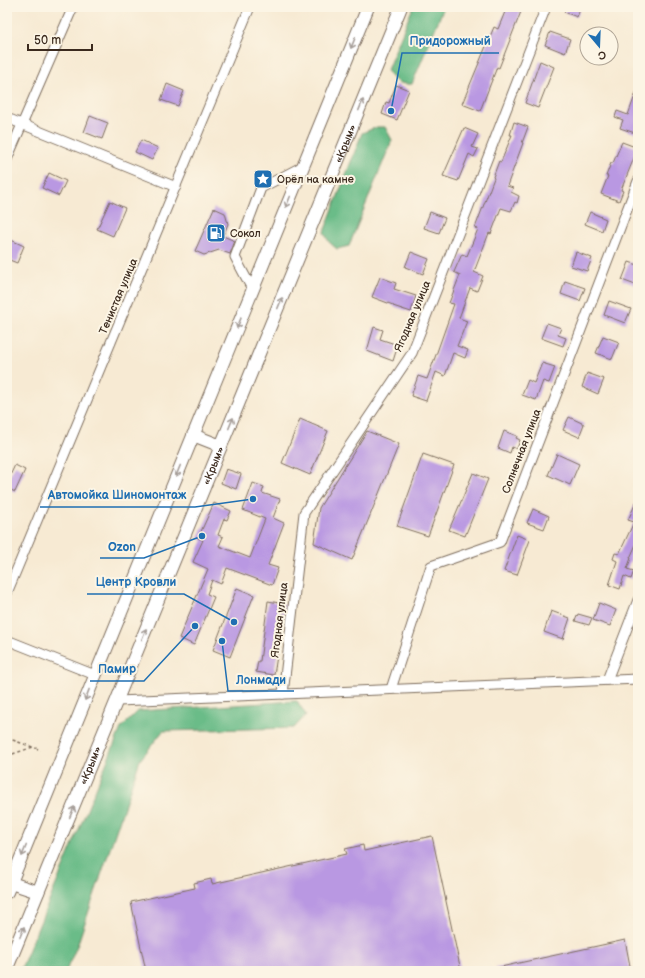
<svg xmlns="http://www.w3.org/2000/svg" width="645" height="978" font-family="'Balsamiq Sans',sans-serif">
  <style>
    .forest { fill: #6bbc88; stroke: #537353 }
    .building { fill: #b998e2 }
    .lines { fill: none; stroke-linecap: round; stroke-linejoin: round }
    .minor-casing { stroke: #7d6d5d; stroke-width: 11 }
    .major-casing { stroke: #7d6d5d; stroke-width: 14 }
    .path { stroke: #7d6d5d; stroke-width: 1.5; stroke-dasharray: 3 3; stroke-linecap: butt }
    .minor { stroke: #fff; stroke-width: 9 }
    .major { stroke: #fff; stroke-width: 12 }
    .oneway { stroke: #a79f9a }
    .labels { text-anchor: middle; stroke-width: 4; stroke-linejoin: round; paint-order: stroke }
    .street-label { font-size: 11px; fill: #3b2a1e; stroke: #fcf5e5 }
    .poi-label { font-size: 11px; fill: #3b2a1e; stroke: #fcf5e5; text-anchor: start }
    .leader { fill: none; stroke: #1f6fb2; stroke-width: 1.5 }
    .callout-dot { fill: #1f6fb2; stroke: #fcf5e5; stroke-width: 1.5 }
    .callout-label { font-size: 12px; text-anchor: middle; font-weight: bold; fill: #1f6fb2; stroke: #fcf5e5; stroke-width: 4; stroke-linejoin: round; paint-order: stroke }
  </style>
  <rect width="100%" height="100%" fill="#fcf5e5"/>
  <filter id="ink" filterUnits="userSpaceOnUse"><feTurbulence type="fractalNoise" baseFrequency=".025" numOctaves="2"/><feDisplacementMap in="SourceGraphic" scale="8" xChannelSelector="R" yChannelSelector="G"/><feConvolveMatrix kernelMatrix="1 2 1 2 8 2 1 2 1" color-interpolation-filters="sRGB"/></filter>
  <filter id="wash" filterUnits="userSpaceOnUse"><feTurbulence type="fractalNoise" baseFrequency=".012" numOctaves="4" result="noise"/><feDisplacementMap in="SourceGraphic" scale="16" xChannelSelector="R" yChannelSelector="G"/><feGaussianBlur stdDeviation="0.9" result="paint"/><feColorMatrix in="noise" values="0 0 0 0 0 0 0 0 0 0 0 0 0 0 0 0 0 1.4 0 .05"/><feComposite in="paint" operator="in"/></filter>
  <g filter="url(#wash)">
    <rect width="100%" height="100%" fill="#f7ead3"/>
    <!-- forest -->
    <g class="forest">
      <path d="M413,7H444L412,84C400,85 393,81 387,70Z"/>
      <polygon points="377,127 385,127 392,140 349,246 337,249 329,242 324,232 362,133"/>
      <polygon points="297,701 306,715 294,728 163,731 140,760 77,946 66,971 20,971 121,728 138,711"/>
    </g>
    <g id="blocks">
      <!-- building -->
      <g class="building">
        <polygon points="507,7 518,7 522,9 499,68 497,67 480,111 462,104 494,27 498,29"/>
        <polygon points="566,7 581,7 577,17 564,12"/>
        <polygon points="550,32 570,39 565,53 545,45"/>
        <polygon points="540,61 554,67 538,108 525,103"/>
        <polygon points="167,84 184,91 178,106 161,100"/>
        <polygon points="396,85 409,90 397,120 382,114 386,102 389,103"/>
        <polygon points="637,90 638,90 638,134 620,128 623,120 615,117 617,111 628,115"/>
        <polygon points="90,116 108,123 102,139 84,132"/>
        <polygon points="514,122 528,127 522,143 523,143 507,186 513,188 511,192 519,196 517,203 515,202 511,211 501,208 491,234 489,233 474,272 483,276 477,291 470,288 459,318 467,321 457,346 468,350 465,358 453,353 445,376 436,372 426,401 411,396 418,376 427,379 437,352 454,304 449,303 460,275 454,272 462,254 467,256 478,229 475,228 494,178 493,177 499,161 501,162 512,135 510,135"/>
        <polygon points="464,128 478,134 472,147 478,149 474,157 469,154 458,181 443,176"/>
        <polygon points="141,140 158,148 152,160 135,152"/>
        <polygon points="622,142 638,148 621,190 623,191 619,201 601,194 608,176 606,176 611,163 613,163"/>
        <polygon points="49,173 66,181 59,196 42,188"/>
        <polygon points="110,201 125,208 113,236 97,229"/>
        <polygon points="214,208 225,213 228,224 223,236 235,241 230,254 219,250 204,255 195,251"/>
        <polygon points="430,212 445,218 439,233 424,228"/>
        <polygon points="590,212 606,219 602,231 585,224"/>
        <polygon points="9,239 24,246 17,263 7,259 7,244"/>
        <polygon points="411,252 429,259 423,274 405,267"/>
        <polygon points="576,252 592,258 587,271 571,266"/>
        <polygon points="629,262 638,265 638,286 622,280"/>
        <polygon points="380,277 396,283 394,289 416,296 411,312 393,306 393,305 372,297"/>
        <polygon points="565,281 585,288 580,301 561,294"/>
        <polygon points="609,301 631,309 625,323 604,315"/>
        <polygon points="547,323 561,328 558,335 566,338 563,346 541,338"/>
        <polygon points="374,327 383,330 380,339 398,345 393,361 367,351"/>
        <polygon points="603,336 619,342 612,359 596,353"/>
        <polygon points="542,363 555,367 549,383 543,381 536,400 522,395 528,380 534,383"/>
        <polygon points="587,373 604,379 598,394 582,387"/>
        <polygon points="569,417 584,424 579,437 563,430"/>
        <polygon points="300,419 328,431 310,475 282,463"/>
        <polygon points="367,431 399,444 352,560 314,543 319,508"/>
        <polygon points="504,431 517,436 516,438 520,440 517,449 512,447 510,453 498,448"/>
        <polygon points="423,454 454,465 428,536 397,526"/>
        <polygon points="557,454 579,464 570,485 548,475"/>
        <polygon points="15,465 25,470 15,492 7,488 7,482"/>
        <polygon points="226,469 241,474 236,489 221,483"/>
        <polygon points="473,473 488,479 465,536 449,530"/>
        <polygon points="253,483 264,487 262,493 280,499 273,518 284,523 268,565 278,568 272,585 227,568 221,584 212,580 207,594 214,597 194,645 179,638 208,569 193,562 203,540 198,538 214,503 231,511 227,520 224,519 218,535 223,537 219,546 250,558 265,519 243,510"/>
        <polygon points="638,498 638,540 630,558 631,558 627,569 634,571 631,579 624,576 620,589 609,585 617,561 613,559 615,553 619,554 634,522 628,520"/>
        <polygon points="533,509 549,516 544,529 527,523"/>
        <polygon points="517,535 530,540 517,575 504,571"/>
        <polygon points="237,588 254,595 230,657 213,650"/>
        <polygon points="268,601 285,604 274,675 256,672 258,661 260,661"/>
        <polygon points="599,603 616,610 610,626 593,620"/>
        <polygon points="551,611 570,618 563,639 544,632"/>
        <polygon points="578,614 592,618 589,625 575,621"/>
        <polygon points="432,836 461,971 146,971 131,902 195,888 194,883 211,879 212,884 347,854 345,849 363,845 364,851"/>
        <polygon points="625,940 631,971 496,971 496,968"/>
      </g>
    </g>
  </g>
  <g filter="url(#ink)">
    <use href="#blocks" fill-opacity="0" stroke="#7d6d5d" stroke-width="1"/>
    <g class="lines">
      <defs>
        <g id="minor">
          <polyline points="7,118 176,187"/>
          <polyline points="7,159 73,7"/>
          <polyline points="252,289 235,257 261,188 303,166"/>
          <polyline points="7,593 250,7"/>
          <polyline points="7,640 95,675"/>
          <polyline points="607,680 638,600"/>
          <polyline points="391,689 431,566 500,542 638,181"/>
          <polyline points="283,694 304,513 412,353 546,7"/>
          <polyline points="118,701 638,679"/>
        </g>
        <g id="major">
          <polyline points="193,435 221,446"/>
          <polyline points="11,883 38,892"/>
          <polyline points="7,892 368,7"/>
          <path id="s1" d="M7,968L401,7"/>
        </g>
      </defs>
      <!-- minor casing -->
      <use href="#minor" class="minor-casing"/>
      <!-- major casing -->
      <use href="#major" class="major-casing"/>
      <!-- path -->
      <g class="path">
        <polyline points="7,738 41,750"/>
        <polyline points="7,756 33,747"/>
      </g>
      <!-- minor -->
      <use href="#minor" class="minor"/>
      <!-- major -->
      <use href="#major" class="major"/>
    </g>
    <!-- one-way arrows -->
    <defs><path id="oneway-shaft" d="M-6 0H5M1.5-3L5.5 0L1.5 3" fill="none" stroke-width="1.6" stroke-linecap="round" stroke-linejoin="round"/></defs>
    <g class="oneway">
      <use href="#oneway-shaft" transform="translate(353 43) rotate(112)"/>
      <use href="#oneway-shaft" transform="translate(361 105) rotate(-68)"/>
      <use href="#oneway-shaft" transform="translate(288 202) rotate(112)"/>
      <use href="#oneway-shaft" transform="translate(280 303) rotate(-68)"/>
      <use href="#oneway-shaft" transform="translate(239 323) rotate(112)"/>
      <use href="#oneway-shaft" transform="translate(231 423) rotate(-68)"/>
      <use href="#oneway-shaft" transform="translate(178 471) rotate(112)"/>
      <use href="#oneway-shaft" transform="translate(144 634) rotate(-68)"/>
      <use href="#oneway-shaft" transform="translate(87 695) rotate(111)"/>
      <use href="#oneway-shaft" transform="translate(72 812) rotate(-67)"/>
      <use href="#oneway-shaft" transform="translate(24 851) rotate(112)"/>
      <use href="#oneway-shaft" transform="translate(22 932) rotate(-68)"/>
    </g>
  </g>
  <!-- icons -->
  <defs>
    <symbol id="sight-square" viewBox="-11 -11 22 22"><rect x="-9" y="-9" width="18" height="18" rx="4" fill="#1f6fb2" stroke="#fcf5e5"/><path d="M0-6L1.8-2.2L6-1.7L2.9 1.2L3.7 5.4L0 3.3L-3.7 5.4L-2.9 1.2L-6-1.7L-1.8-2.2Z" fill="#fff"/></symbol>
    <symbol id="fuel-square" viewBox="-11 -11 22 22"><rect x="-9" y="-9" width="18" height="18" rx="4" fill="#1f6fb2" stroke="#fcf5e5"/><path d="M-5.5-6h7V0h2V4h1.3V-2.5L3-4.5l.8-.8L6-3V5H2.5V1h-1V6h-7ZM-4.2-4.7v3.2H.2V-4.7Z" fill="#fff"/></symbol>
  </defs>
  <g fill-rule="evenodd">
    <use href="#sight-square" x="252" y="168" width="22" height="22"/>
    <use href="#fuel-square" x="205" y="222" width="22" height="22"/>
  </g>
  <g class="labels">
    <!-- street labels -->
    <g class="street-label">
      <text dy="4" stroke="none"><textPath href="#s1" startOffset="891">«Крым»</textPath></text>
      <text transform="translate(118 296) rotate(-67)" y="4">Тенистая улица</text>
      <text transform="translate(412 316) rotate(-67)" y="4">Ягодная улица</text>
      <text transform="translate(521 451) rotate(-69)" y="4">Солнечная улица</text>
      <text dy="4" stroke="none"><textPath href="#s1" startOffset="543">«Крым»</textPath></text>
      <text transform="translate(279 620) rotate(-83)" y="4">Ягодная улица</text>
      <text dy="4" stroke="none"><textPath href="#s1" startOffset="219">«Крым»</textPath></text>
    </g>
    <!-- poi labels -->
    <g class="poi-label">
      <text x="277" y="183">Орёл на камне</text>
      <text x="230" y="237">Сокол</text>
    </g>
  </g>
  <!-- callouts -->
  <path class="leader" d="M391 111L402 53H499M253 499L195 507H40M202 536L144 558H100M234 622L184 594H87M195 626L144 681H90M222 641L228 691H294"/>
  <g class="callout-dot">
    <circle cx="391" cy="111" r="4"/>
    <circle cx="253" cy="499" r="4"/>
    <circle cx="202" cy="536" r="4"/>
    <circle cx="234" cy="622" r="4"/>
    <circle cx="195" cy="626" r="4"/>
    <circle cx="222" cy="641" r="4"/>
  </g>
  <g class="callout-label">
    <text x="450" y="45">Придорожный</text>
    <text x="117" y="499">Автомойка Шиномонтаж</text>
    <text x="122" y="551">Ozon</text>
    <text x="136" y="586">Центр Кровли</text>
    <text x="117" y="673">Памир</text>
    <text x="261" y="684">Лонмади</text>
  </g>
  <!-- margin -->
  <rect width="645" height="978" fill="none" stroke="#fcf5e5" stroke-width="24"/>
  <!-- north arrow -->
  <g transform="translate(599 46) rotate(161)"><circle r="19" fill="#fcf5e5" stroke="#afa495"/>
  <path d="M0-3L7 15L0 10L-7 15Z" fill="#1f6fb2"/>
  <text y="-6" font-size="11" font-weight="bold" text-anchor="middle" fill="#3b2a1e">С</text>
  </g>
  <!-- scale -->
  <path d="M28 44v6h64v-6" fill="none" stroke="#3b2a1e" stroke-width="2"/>
  <text x="34" y="44" font-size="12" fill="#3b2a1e" stroke="#fcf5e5" stroke-width="3" paint-order="stroke">50 m</text>
</svg>
